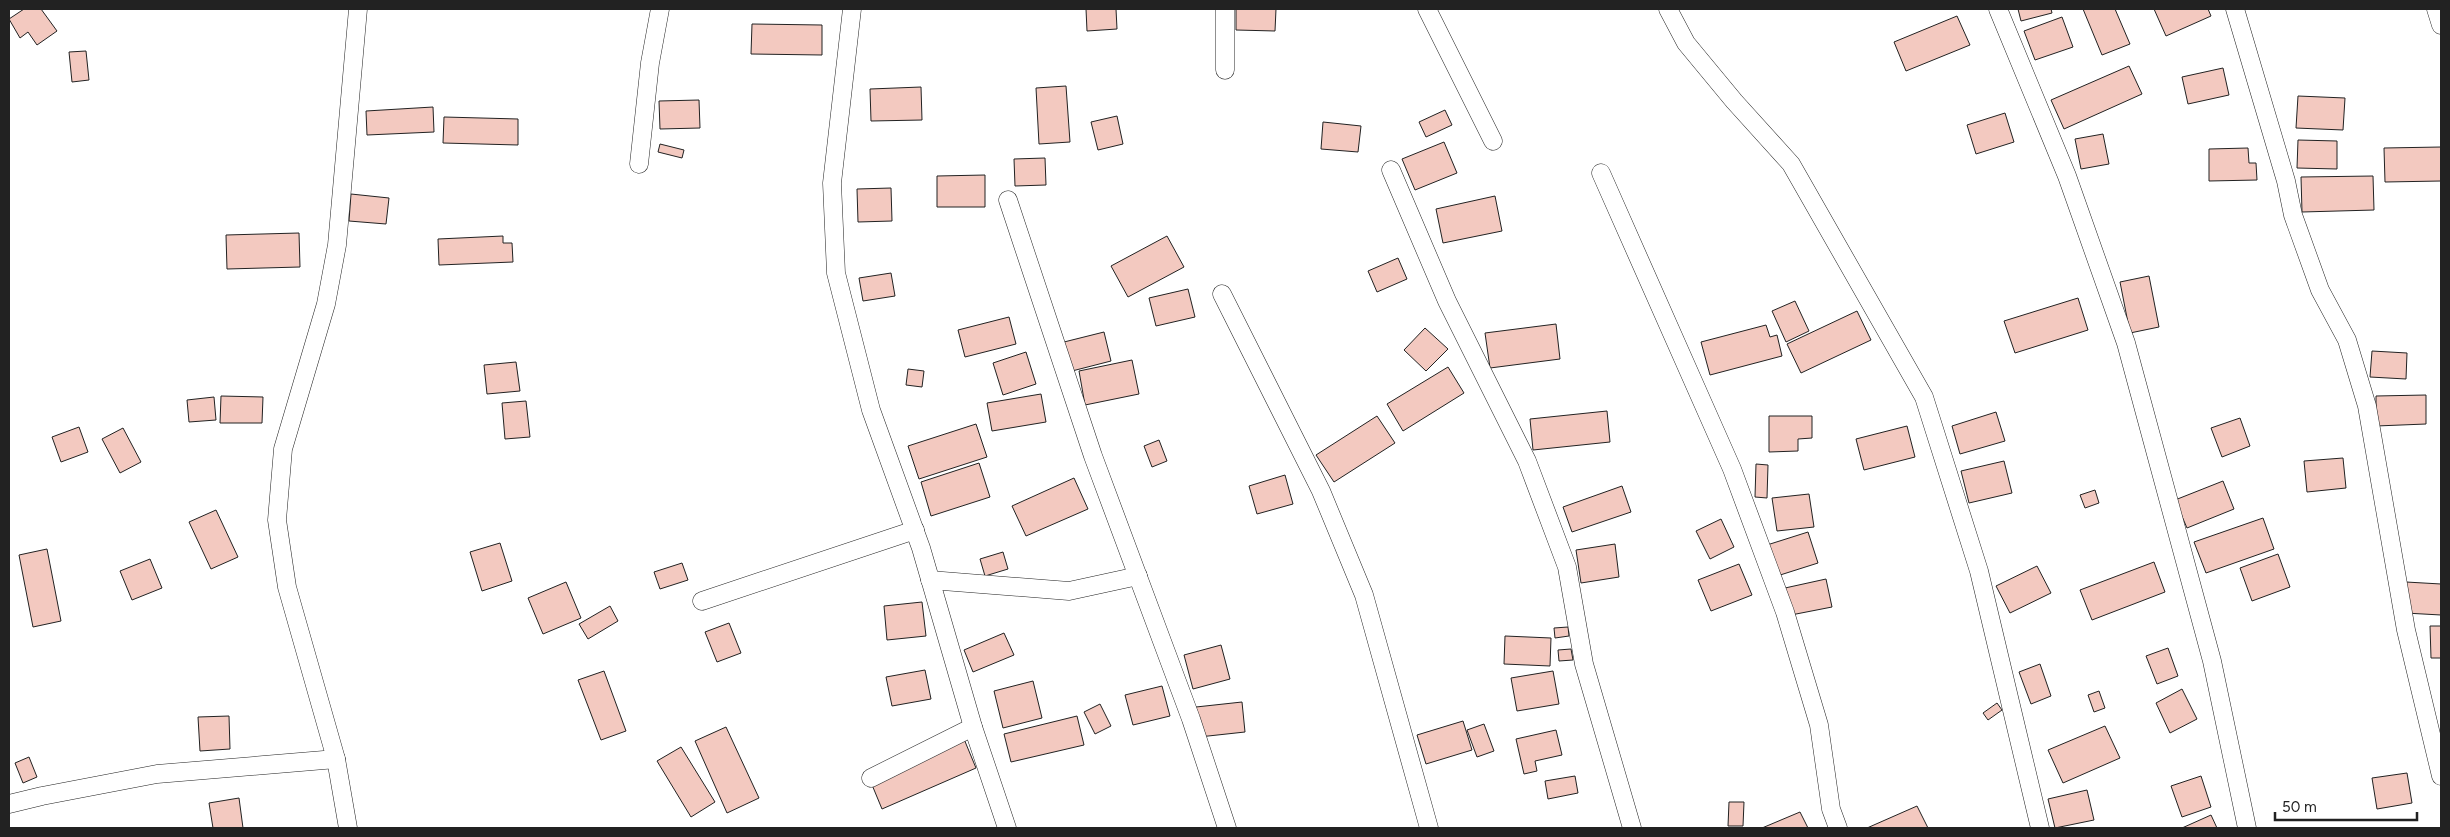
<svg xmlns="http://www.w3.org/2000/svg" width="2450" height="837" font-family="Figtree,sans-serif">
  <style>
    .building { fill: #f3c9c0; stroke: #222 }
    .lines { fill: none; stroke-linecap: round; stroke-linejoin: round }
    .minor-casing { stroke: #222; stroke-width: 19 }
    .minor { stroke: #fff; stroke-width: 18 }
  </style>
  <rect width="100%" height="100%" fill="#fff"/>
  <!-- building -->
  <g class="building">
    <polygon points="24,9 41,9 57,31 37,45 28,32 20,38 9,19"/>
    <polygon points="1086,9 1116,9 1117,29 1087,31"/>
    <polygon points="1236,9 1276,9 1275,31 1236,30"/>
    <polygon points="2018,9 2051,9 2052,13 2021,21"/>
    <polygon points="2083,9 2115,9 2130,44 2102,55"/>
    <polygon points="2154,9 2208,9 2211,16 2166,36"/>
    <polygon points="1957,16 1970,45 1906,71 1894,42"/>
    <polygon points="2062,17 2073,47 2035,60 2024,31"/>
    <polygon points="752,24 822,25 822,55 751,54"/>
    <polygon points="86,51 89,80 72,82 69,52"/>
    <polygon points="2129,66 2142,94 2064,129 2051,100"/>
    <polygon points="2223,68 2229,95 2188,104 2182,77"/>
    <polygon points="1066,86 1070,142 1039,144 1036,88"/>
    <polygon points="921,87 922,120 871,121 870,89"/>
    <polygon points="2298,96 2345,98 2343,130 2296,128"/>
    <polygon points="699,100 700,128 660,129 659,101"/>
    <polygon points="433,107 434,132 367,135 366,111"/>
    <polygon points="1445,110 1452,125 1426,137 1419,122"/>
    <polygon points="2005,113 2014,142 1976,154 1967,125"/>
    <polygon points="1117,116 1123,144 1098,150 1091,122"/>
    <polygon points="444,117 518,119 518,145 443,143"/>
    <polygon points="1323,122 1361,126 1358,152 1321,149"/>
    <polygon points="2103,134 2109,164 2081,169 2075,139"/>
    <polygon points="2298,140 2337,141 2337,169 2297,168"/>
    <polygon points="1444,142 1457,173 1415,190 1402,159"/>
    <polygon points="660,144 684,150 682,158 658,152"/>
    <polygon points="2441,147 2441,181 2385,182 2384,148"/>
    <polygon points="2248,148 2249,163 2256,163 2257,180 2209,181 2209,149"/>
    <polygon points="1045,158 1046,185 1015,186 1014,159"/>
    <polygon points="985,175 985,207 937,207 937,176"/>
    <polygon points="2373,176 2374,210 2302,212 2301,177"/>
    <polygon points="891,188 892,221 858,222 857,189"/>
    <polygon points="351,194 389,198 386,224 349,221"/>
    <polygon points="1495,196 1502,231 1443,243 1436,209"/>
    <polygon points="299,233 300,267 227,269 226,235"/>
    <polygon points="503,236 503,243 512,243 513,262 439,265 438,239"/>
    <polygon points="1167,236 1184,267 1128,297 1111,266"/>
    <polygon points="1398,258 1407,279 1377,292 1368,271"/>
    <polygon points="891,273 895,296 863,301 859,278"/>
    <polygon points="2149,276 2159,327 2130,333 2120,282"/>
    <polygon points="1188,289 1195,317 1156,326 1149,298"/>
    <polygon points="2078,298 2088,330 2015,353 2004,321"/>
    <polygon points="1795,301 1809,331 1786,342 1772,311"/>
    <polygon points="1857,311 1871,340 1801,373 1787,344"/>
    <polygon points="1009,317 1016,344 965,357 958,330"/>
    <polygon points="1556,324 1560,359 1490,368 1485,333"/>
    <polygon points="1766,325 1770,337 1777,335 1782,356 1710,375 1701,342"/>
    <polygon points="1425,328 1448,349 1426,371 1404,350"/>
    <polygon points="1104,332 1111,361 1072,371 1064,342"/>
    <polygon points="2372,351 2407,353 2406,379 2370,377"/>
    <polygon points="1026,352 1036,384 1003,395 993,363"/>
    <polygon points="1132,360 1139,394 1085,405 1079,371"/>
    <polygon points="516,362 520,391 487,394 484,365"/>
    <polygon points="1448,367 1464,393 1403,431 1387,404"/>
    <polygon points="908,369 924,371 922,387 906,385"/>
    <polygon points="1041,394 1046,422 992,431 987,403"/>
    <polygon points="2426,395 2426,424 2376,426 2376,396"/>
    <polygon points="221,396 263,397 262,423 220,423"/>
    <polygon points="214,397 216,420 189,422 187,400"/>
    <polygon points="526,401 530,437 505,439 502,403"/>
    <polygon points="1607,411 1610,442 1533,450 1530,419"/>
    <polygon points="1996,412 2005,441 1960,454 1952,426"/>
    <polygon points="1377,416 1395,443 1334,482 1316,455"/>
    <polygon points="1769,416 1812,416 1812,438 1798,439 1798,451 1769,452"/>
    <polygon points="2240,418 2250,446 2222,457 2211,428"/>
    <polygon points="976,424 987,457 919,479 908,446"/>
    <polygon points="1907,426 1915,457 1864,470 1856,439"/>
    <polygon points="79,427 88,452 61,462 52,437"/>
    <polygon points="123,428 141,462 120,473 102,439"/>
    <polygon points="1159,440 1167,461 1152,467 1144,446"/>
    <polygon points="2343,458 2346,488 2307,492 2304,461"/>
    <polygon points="2004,461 2012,493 1969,503 1961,471"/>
    <polygon points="979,463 990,497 931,516 921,482"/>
    <polygon points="1756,464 1768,465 1767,498 1755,497"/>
    <polygon points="1285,475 1293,504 1257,514 1249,486"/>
    <polygon points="1074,478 1088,509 1026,536 1012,506"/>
    <polygon points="2223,481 2234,509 2187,528 2175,500"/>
    <polygon points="1622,486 1631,512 1572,532 1563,507"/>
    <polygon points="2095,490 2099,503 2085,508 2080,495"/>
    <polygon points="1809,494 1814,527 1777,531 1772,498"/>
    <polygon points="216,510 238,557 211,569 189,522"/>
    <polygon points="2263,518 2274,549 2206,573 2194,542"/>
    <polygon points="1721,519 1734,547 1710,559 1696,531"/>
    <polygon points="1808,532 1818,563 1777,576 1767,545"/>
    <polygon points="500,543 512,581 482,591 470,552"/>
    <polygon points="1615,544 1619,577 1581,583 1576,550"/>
    <polygon points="47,549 61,621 33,627 19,555"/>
    <polygon points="1003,552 1008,569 985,576 980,559"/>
    <polygon points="2278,554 2290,587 2252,601 2240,568"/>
    <polygon points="150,559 162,588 132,600 120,571"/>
    <polygon points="2154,562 2165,592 2092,620 2080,590"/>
    <polygon points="682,563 688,580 660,589 654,572"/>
    <polygon points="1739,564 1752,595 1711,611 1698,580"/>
    <polygon points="2037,566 2051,593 2010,613 1996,586"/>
    <polygon points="1826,579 1832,607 1791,615 1785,588"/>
    <polygon points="566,582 581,618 543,634 528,598"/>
    <polygon points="2406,582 2441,584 2441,615 2405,613"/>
    <polygon points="922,602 926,636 887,640 884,606"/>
    <polygon points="610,606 618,621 588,639 579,624"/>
    <polygon points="729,623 741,653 717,662 705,632"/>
    <polygon points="2430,626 2441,626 2441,658 2431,658"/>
    <polygon points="1568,627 1569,636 1555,638 1554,628"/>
    <polygon points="1004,633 1014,655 973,672 964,650"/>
    <polygon points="1505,636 1551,638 1550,666 1504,664"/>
    <polygon points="1221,645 1230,679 1193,689 1184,655"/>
    <polygon points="2168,648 2178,676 2157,684 2146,656"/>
    <polygon points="1571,649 1573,660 1559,661 1558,650"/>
    <polygon points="2040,664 2051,696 2031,704 2019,672"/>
    <polygon points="925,670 931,699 892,706 886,677"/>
    <polygon points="604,671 626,731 601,740 578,680"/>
    <polygon points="1553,671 1559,704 1517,711 1511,678"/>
    <polygon points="1033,681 1042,718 1003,728 994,691"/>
    <polygon points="1162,686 1170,716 1133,725 1125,695"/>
    <polygon points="2182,689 2197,719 2170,733 2156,703"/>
    <polygon points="2099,691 2105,708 2094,712 2088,695"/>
    <polygon points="1242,702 1245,732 1199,737 1196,707"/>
    <polygon points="1997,703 2002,710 1988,720 1983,713"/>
    <polygon points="1100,704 1111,726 1095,734 1084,712"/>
    <polygon points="229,716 230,749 200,751 198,717"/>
    <polygon points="1077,716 1084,745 1011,762 1004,734"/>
    <polygon points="1463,721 1472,750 1426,764 1417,735"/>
    <polygon points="1484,724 1494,751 1477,757 1467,730"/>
    <polygon points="2105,726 2120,758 2063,783 2048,750"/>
    <polygon points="726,727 759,798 727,813 695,741"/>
    <polygon points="1556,730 1562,755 1535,761 1537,771 1524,774 1516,739"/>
    <polygon points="964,739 976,768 882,809 870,780"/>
    <polygon points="681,747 715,802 691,817 657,761"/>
    <polygon points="29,757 37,777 23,783 15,763"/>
    <polygon points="2407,773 2412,803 2377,809 2372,778"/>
    <polygon points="1575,776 1578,793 1548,799 1545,781"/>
    <polygon points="2201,776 2211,807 2182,817 2171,786"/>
    <polygon points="2087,790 2094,820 2055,828 2048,799"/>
    <polygon points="239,798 243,828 213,828 209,803"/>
    <polygon points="1729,802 1744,802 1743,826 1728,826"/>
    <polygon points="1917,806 1928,828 1867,828"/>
    <polygon points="1800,812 1808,828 1762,828"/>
    <polygon points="2211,815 2217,828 2182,828"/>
  </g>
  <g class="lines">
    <defs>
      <g id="minor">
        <polyline points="852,9 832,183 836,273 871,410 921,548 973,727 1007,828"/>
        <polyline points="1225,9 1225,70"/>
        <polyline points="1427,9 1493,141"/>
        <polyline points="1668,9 1686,43 1734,101 1791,164 1924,397 1979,571 2040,828"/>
        <polyline points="1998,9 2067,176 2126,343 2212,661 2247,828"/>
        <polyline points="2235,9 2286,181 2293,215 2320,290 2347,340 2367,406 2406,630 2441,776"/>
        <polyline points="2436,9 2441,25"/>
        <polyline points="639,164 650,63 660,9"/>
        <polyline points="1391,170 1447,301 1527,461 1567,567 1584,664 1632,828"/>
        <polyline points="1601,173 1732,469 1785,612 1819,725 1831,809 1838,828"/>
        <polyline points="1008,200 1093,456 1191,719 1227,828"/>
        <polyline points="1222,294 1321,491 1364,595 1429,828"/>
        <polyline points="930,580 1069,591 1138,576"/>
        <polyline points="702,601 915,530"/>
        <polyline points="871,778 973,727"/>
        <polyline points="9,804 42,796 157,774 336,759"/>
        <polyline points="348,828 336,759 287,587 277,520 283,449 326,304 337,245 358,9"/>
      </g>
    </defs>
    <!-- minor casing -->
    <use href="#minor" class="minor-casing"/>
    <!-- minor -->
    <use href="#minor" class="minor"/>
  </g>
  <!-- border -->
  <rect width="2450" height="837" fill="none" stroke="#222222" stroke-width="20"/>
  <!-- scale -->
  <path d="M2275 812v8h142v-8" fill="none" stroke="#222222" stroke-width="2.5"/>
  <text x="2282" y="812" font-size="15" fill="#222222" stroke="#ffffff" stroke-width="4" paint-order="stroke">50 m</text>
</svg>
